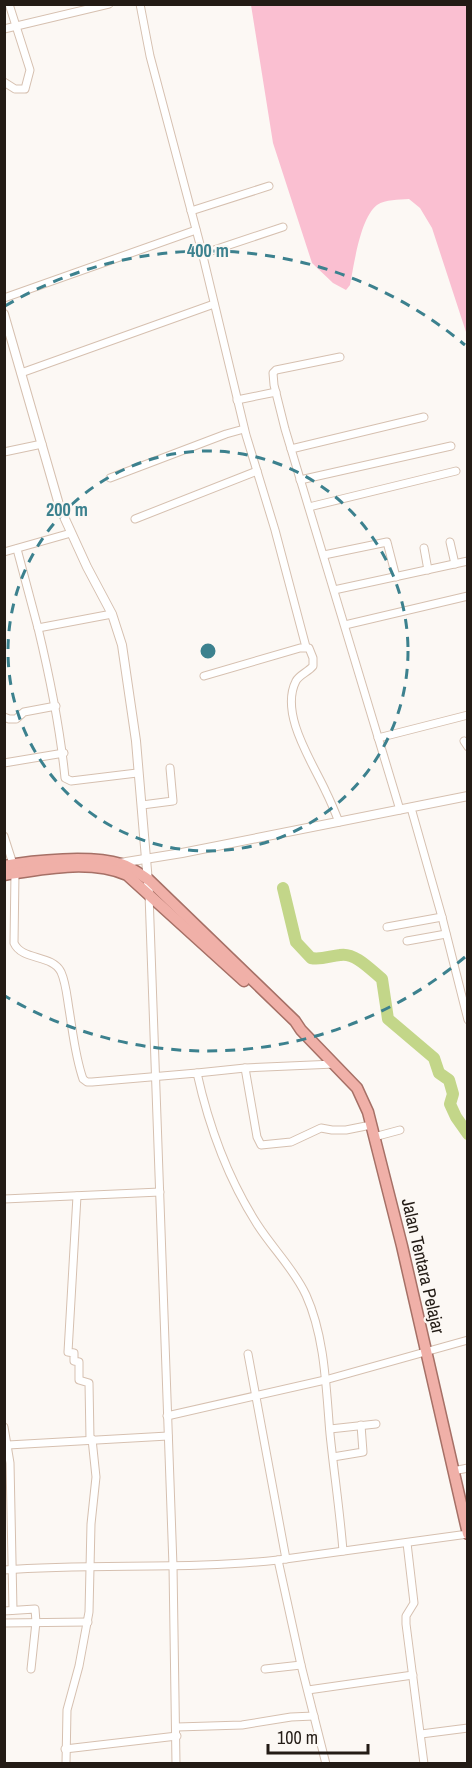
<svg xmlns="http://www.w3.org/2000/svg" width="472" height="1768" font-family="'Archivo Narrow',sans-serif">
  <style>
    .green { fill: #fabfd1 }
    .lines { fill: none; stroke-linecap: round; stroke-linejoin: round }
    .river { stroke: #c3d689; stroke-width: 12 }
    .minor-casing { stroke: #d6c0b0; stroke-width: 9 }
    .tertiary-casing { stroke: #d6c0b0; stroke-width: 10 }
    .trunk-casing { stroke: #a67066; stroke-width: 13 }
    .minor { stroke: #fff; stroke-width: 7 }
    .tertiary { stroke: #fff; stroke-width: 8 }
    .trunk { stroke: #f0b0a8; stroke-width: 10 }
    .ring { fill: none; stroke: #3c818e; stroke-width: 3; stroke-dasharray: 10 8 }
    .labels { text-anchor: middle; stroke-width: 4.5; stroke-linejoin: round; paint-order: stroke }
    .street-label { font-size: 18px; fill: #231b15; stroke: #fcf8f4 }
    .centre { fill: #3c818e; stroke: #fcf8f4; stroke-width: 3 }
    .ring-label { font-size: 18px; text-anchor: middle; font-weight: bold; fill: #3c818e; stroke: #fcf8f4; stroke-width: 4.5; stroke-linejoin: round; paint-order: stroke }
  </style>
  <rect width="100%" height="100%" fill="#fcf8f4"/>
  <!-- green -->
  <path class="green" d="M251,5H467V335L432,228L420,208L409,199C398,200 386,199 377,205C360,218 354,265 350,285L346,290L333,283L312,263L273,143Z"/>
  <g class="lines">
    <!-- river -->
    <path class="river" d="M283,888L296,942L311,958C321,960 330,956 340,955C355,952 371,970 382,979L388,1019L434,1058L439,1073L449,1080L453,1094L450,1104L456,1117L468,1134"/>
    <defs>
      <g id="minor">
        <polyline points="140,4 150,56 201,248 246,435 275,530 306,647"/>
        <polyline points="4,29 109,4"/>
        <polyline points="4,82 15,89 25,89 30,70 9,4"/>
        <polyline points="191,211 269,186"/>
        <polyline points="202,254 283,227"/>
        <polyline points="4,298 196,230"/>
        <polyline points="340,357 276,370 273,373 274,385 285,429 400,810"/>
        <polyline points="21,373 214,304"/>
        <polyline points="237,400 276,392"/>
        <polyline points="291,449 424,417"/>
        <polyline points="4,452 42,444"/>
        <polyline points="110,478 226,434 244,429"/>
        <polyline points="300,480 451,446"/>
        <polyline points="309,507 456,471"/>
        <polyline points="135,519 257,471"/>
        <polyline points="450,542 455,564"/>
        <polyline points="424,548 428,570"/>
        <polyline points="17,549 38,628 112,614"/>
        <polyline points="4,552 71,533"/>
        <polyline points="324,555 387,542 396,577"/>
        <polyline points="334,590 468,561"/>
        <polyline points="345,625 468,596"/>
        <path d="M38,628C50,678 60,727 65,778L71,781L137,773"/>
        <path d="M204,676L300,648H309L313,658V666C308,672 299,675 296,681C279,714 313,763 326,792C331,802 335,812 339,822"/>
        <polyline points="4,717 9,719 16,719 24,712 56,706"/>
        <polyline points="378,738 468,715"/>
        <polyline points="464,741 468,747"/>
        <polyline points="4,763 64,753"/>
        <polyline points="142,805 173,801 170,768"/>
        <polyline points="411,808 442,917 468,1020"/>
        <polyline points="4,836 13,864"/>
        <path d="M15,873L14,943C22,961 52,954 61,972C66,983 67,997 69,1009C73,1033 75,1056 83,1079L87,1082H92L197,1073C209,1127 227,1177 257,1224C273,1249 294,1269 306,1295C325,1337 326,1388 330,1434C334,1473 340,1512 343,1551"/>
        <polyline points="149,894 173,1566 176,1764"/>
        <polyline points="387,927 442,917"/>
        <polyline points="407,941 446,934"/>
        <polyline points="245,1068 257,1137 261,1145 291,1142 321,1128 332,1130 346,1130 371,1125"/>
        <polyline points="197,1073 245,1068 335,1064"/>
        <polyline points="374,1137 400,1130"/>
        <polyline points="77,1196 68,1352 74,1353 74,1361 79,1362 79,1380 89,1383 90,1439"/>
        <polyline points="4,1199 160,1192"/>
        <polyline points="248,1354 286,1559"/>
        <polyline points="167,1416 325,1380 468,1340"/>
        <polyline points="4,1427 10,1463 13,1610"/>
        <polyline points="330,1429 376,1424"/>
        <polyline points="8,1445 168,1436"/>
        <polyline points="333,1457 363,1452 361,1425"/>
        <polyline points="453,1471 468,1468"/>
        <polyline points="407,1543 414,1603 406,1616 406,1624 424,1764"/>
        <path d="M4,1570C96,1563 187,1570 278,1560"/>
        <polyline points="4,1611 35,1609 36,1622 31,1669"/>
        <polyline points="4,1623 88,1622"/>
        <polyline points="265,1669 301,1665"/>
        <polyline points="308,1690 413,1675"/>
        <polyline points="177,1727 242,1725 291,1717 314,1716"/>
        <polyline points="421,1734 468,1728"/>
        <polyline points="65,1749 177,1736"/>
        <polyline points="66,1763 67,1710 79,1666 89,1612 91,1524 96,1477 92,1439"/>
        <polyline points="326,1764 301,1665 278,1560 468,1534"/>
      </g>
      <g id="tertiary">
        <polyline points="4,314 60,508 87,567 112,614 122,645 136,741 149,894"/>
        <polyline points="120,863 182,853 468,796"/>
      </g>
      <g id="trunk">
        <path d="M4,866C34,860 92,855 121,864C131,867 140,874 149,880L295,1021L301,1030L357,1088L368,1112L402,1246L468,1534"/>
        <path d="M4,875C43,869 90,859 127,875L244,981"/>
      </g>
    </defs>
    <!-- minor casing -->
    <use href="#minor" class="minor-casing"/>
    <!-- tertiary casing -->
    <use href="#tertiary" class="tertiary-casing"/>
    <!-- trunk casing -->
    <use href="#trunk" class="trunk-casing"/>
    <!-- minor -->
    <use href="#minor" class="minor"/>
    <!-- tertiary -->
    <use href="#tertiary" class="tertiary"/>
    <!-- trunk -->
    <use href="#trunk" class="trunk"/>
  </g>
  <!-- distance rings -->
  <g class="ring">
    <circle cx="208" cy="651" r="200"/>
    <path d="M465 957A400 400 0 0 1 5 996M5 306A400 400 0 0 1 465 345"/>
  </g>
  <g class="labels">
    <!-- street labels -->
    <g class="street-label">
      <text transform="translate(423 1266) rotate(77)" y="6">Jalan Tentara Pelajar</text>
    </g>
  </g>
  <circle cx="208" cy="651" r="9" class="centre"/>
  <g class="ring-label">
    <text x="208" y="257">400 m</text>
    <text x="67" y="516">200 m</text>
  </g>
  <!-- border -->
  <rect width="472" height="1768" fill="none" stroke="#231b15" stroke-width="12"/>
  <!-- scale -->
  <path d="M268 1744v9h100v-9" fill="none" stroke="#231b15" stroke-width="3"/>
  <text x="277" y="1744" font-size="18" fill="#231b15" stroke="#fcf8f4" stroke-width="4.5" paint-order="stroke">100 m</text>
</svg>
